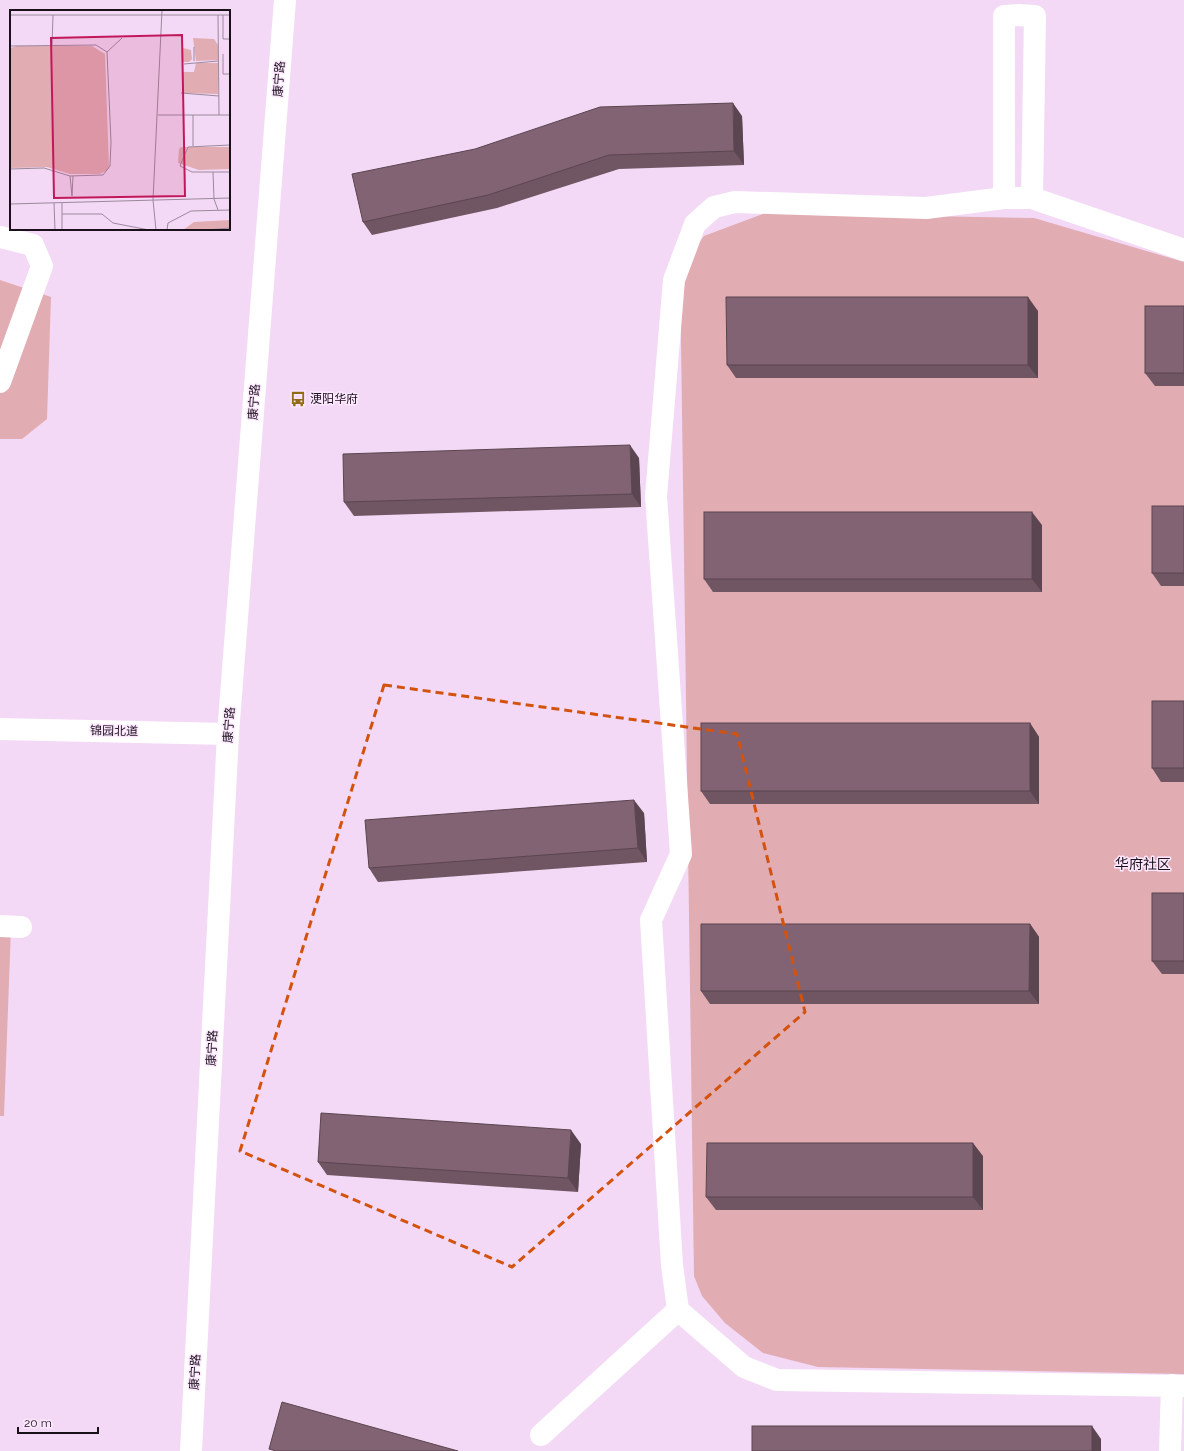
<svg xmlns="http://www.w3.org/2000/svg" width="1184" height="1451" font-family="Raleway,'Noto Sans SC',sans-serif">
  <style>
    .green { fill: #e1acb2 }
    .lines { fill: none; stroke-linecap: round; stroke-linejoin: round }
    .minor { stroke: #fff; stroke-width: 22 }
    .major { stroke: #fff; stroke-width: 22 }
    .wall { fill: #705563 }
    .shaded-wall { fill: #5b4550 }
    .building { fill: #826373; stroke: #5b4550 }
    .marked { fill: none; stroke: #d3520d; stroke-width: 3; stroke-dasharray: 8 5; stroke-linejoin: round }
    .labels { text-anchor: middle; stroke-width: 3; stroke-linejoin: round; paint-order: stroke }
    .street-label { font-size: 12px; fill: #191019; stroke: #fde8ff }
    .poi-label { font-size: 12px; fill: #191019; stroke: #fde8ff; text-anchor: start }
    .quarter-label { font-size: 14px; fill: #191019; stroke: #fde8ff }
    .inset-road { fill: none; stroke: #9c899d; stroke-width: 1 }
    .view { fill: #c2185b; fill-opacity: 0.15; stroke: #c2185b; stroke-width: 2 }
    .inset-edge { fill: none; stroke: #191019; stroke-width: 2 }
  </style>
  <rect width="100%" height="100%" fill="#f3d9f5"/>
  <!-- green -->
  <g class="green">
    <polygon points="765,213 1034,218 1184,262 1184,1374 818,1367 763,1353 725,1323 702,1296 694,1276 680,267 704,236"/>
    <polygon points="0,280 51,297 47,419 22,439 0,439"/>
    <polygon points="11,928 4,1116 0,1116 0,930"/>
  </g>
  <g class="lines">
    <!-- minor -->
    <g class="minor">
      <polyline points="1004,198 1004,16 1019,15 1035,16 1032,198"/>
      <polyline points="0,237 33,245 42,266 0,382"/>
      <polyline points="1184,250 1032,198 1004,198 926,208 735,202 714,207 695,224 674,280 656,496 681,854 651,920 672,1265 678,1310 744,1367 777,1380 1184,1386"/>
      <polyline points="0,729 228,734"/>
      <polyline points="0,926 21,927"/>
      <polyline points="541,1435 678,1310"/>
      <polyline points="1170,1451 1172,1385"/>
    </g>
    <!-- major -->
    <polyline class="major" points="191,1451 228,734 285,0"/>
  </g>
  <!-- wall -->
  <g class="wall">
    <polygon points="742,116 744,165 619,169 497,208 372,235 363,222"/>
    <polygon points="1184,306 1184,386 1155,386 1145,373"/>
    <polygon points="1038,311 1038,378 736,378 727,365"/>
    <polygon points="639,458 641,507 354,516 344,502"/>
    <polygon points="1184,506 1184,586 1161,586 1152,573"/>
    <polygon points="1042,525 1042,592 713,592 704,579"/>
    <polygon points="1184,701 1184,782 1161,782 1152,768"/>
    <polygon points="1030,723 1039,737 1039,804 710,804 701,791"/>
    <polygon points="644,813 647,862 378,882 369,868"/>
    <polygon points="1184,893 1184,974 1162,974 1152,961"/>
    <polygon points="1030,924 1039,937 1039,1004 710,1004 701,991"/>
    <polygon points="581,1144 578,1192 327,1175 318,1162"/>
    <polygon points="983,1156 983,1210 716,1210 706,1197"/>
  </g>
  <!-- shaded-wall -->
  <g class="shaded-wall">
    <polygon points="733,103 742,116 744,165 734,151"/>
    <polygon points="1028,297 1038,311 1038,378 1028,365"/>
    <polygon points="630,445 639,458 641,507 632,494"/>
    <polygon points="1032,512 1042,525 1042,592 1032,579"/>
    <polygon points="1030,723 1039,737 1039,804 1030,791"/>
    <polygon points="634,800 644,813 647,862 638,848"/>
    <polygon points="1030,924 1039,937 1039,1004 1029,991"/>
    <polygon points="571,1130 581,1144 578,1192 568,1178"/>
    <polygon points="973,1143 983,1156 983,1210 973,1197"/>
    <polygon points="1092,1426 1101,1439 1101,1451 1092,1451"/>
  </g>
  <!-- building -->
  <g class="building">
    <polygon points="733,103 734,151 609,155 488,195 363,222 352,174 475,149 600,107"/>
    <polygon points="726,297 1028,297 1028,365 727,365"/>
    <rect x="1145" y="306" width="39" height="67"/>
    <polygon points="630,445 632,494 344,502 343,454"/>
    <rect x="1152" y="506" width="32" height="67"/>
    <rect x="704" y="512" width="328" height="67"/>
    <rect x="1152" y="701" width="32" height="67"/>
    <rect x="701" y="723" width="329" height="68"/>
    <polygon points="634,800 638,848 369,868 365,820"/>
    <rect x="1152" y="893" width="32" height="68"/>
    <polygon points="701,924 1030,924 1029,991 701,991"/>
    <polygon points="321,1113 571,1130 568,1178 318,1162"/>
    <polygon points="707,1143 973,1143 973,1197 706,1197"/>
    <polygon points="282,1402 458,1451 276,1451 269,1449"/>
    <rect x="752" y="1426" width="340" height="25"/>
  </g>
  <!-- marked area -->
  <path class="marked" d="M384,685L737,734L805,1012L512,1267L240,1151Z"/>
  <!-- icons -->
  <defs>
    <symbol id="bus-bare" viewBox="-9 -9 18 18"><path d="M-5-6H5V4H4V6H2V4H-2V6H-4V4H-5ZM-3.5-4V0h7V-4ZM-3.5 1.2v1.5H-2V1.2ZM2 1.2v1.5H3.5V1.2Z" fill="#936b14" stroke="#fde8ff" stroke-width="2.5" paint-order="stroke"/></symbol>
  </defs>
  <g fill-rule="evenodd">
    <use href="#bus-bare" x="287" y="388" width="22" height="22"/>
  </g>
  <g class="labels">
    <!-- street labels -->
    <g class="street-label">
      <text transform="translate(279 79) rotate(-86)" y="4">康宁路</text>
      <text transform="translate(254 402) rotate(-86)" y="4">康宁路</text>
      <text transform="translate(229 725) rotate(-86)" y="4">康宁路</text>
      <text transform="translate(114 731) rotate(1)" y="4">锦园北道</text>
      <text transform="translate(212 1048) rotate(-87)" y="4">康宁路</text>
      <text transform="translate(195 1372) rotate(-87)" y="4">康宁路</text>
    </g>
    <!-- poi labels -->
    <g class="poi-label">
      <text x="310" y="403">浭阳华府</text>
    </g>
    <!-- quarter labels -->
    <g class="quarter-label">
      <text x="1143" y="869">华府社区</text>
    </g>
  </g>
  <!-- overview -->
  <g transform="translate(10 10)">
    <rect width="220" height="220" fill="#f3d9f5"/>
    <path d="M183,28L204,29L208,35V50L186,51ZM7,36H82L95,44L99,158L96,161L90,164H60L37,157L0,158V38ZM173,38L181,40L182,49L179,52H172ZM186,53H208V84L172,83V62H184ZM171,137H220V159L189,160L168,153L169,139ZM220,210V220H173L184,212Z" fill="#e1acb2"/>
    <path class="inset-road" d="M0,5H220M208,5L209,105M213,5V29H220M42,35L43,5M0,36L86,35L97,42L101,132L100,156L93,165L60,166L34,158L0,159M184,37V51M97,42L112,28M213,44V64H220M220,50V64M174,54L208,51M171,83L209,86M148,105H220M183,105V136M220,135L178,137L170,156L182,162H220M203,162L204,189L208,200M60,166L62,186L63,166M44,193L45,220M52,193V220M0,194L220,188M52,204H92L103,213L139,220M146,220L143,190L152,0M157,220L158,213L181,201L220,200M196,220L220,218"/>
    <path class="view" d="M172,25L175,186L44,188L41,28Z"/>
    <rect width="220" height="220" class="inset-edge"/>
  </g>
  <!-- scale -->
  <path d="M18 1427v6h80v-6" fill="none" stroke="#191019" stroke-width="2"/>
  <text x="24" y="1427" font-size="12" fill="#191019" stroke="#fde8ff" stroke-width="3" paint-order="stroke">20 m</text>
</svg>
